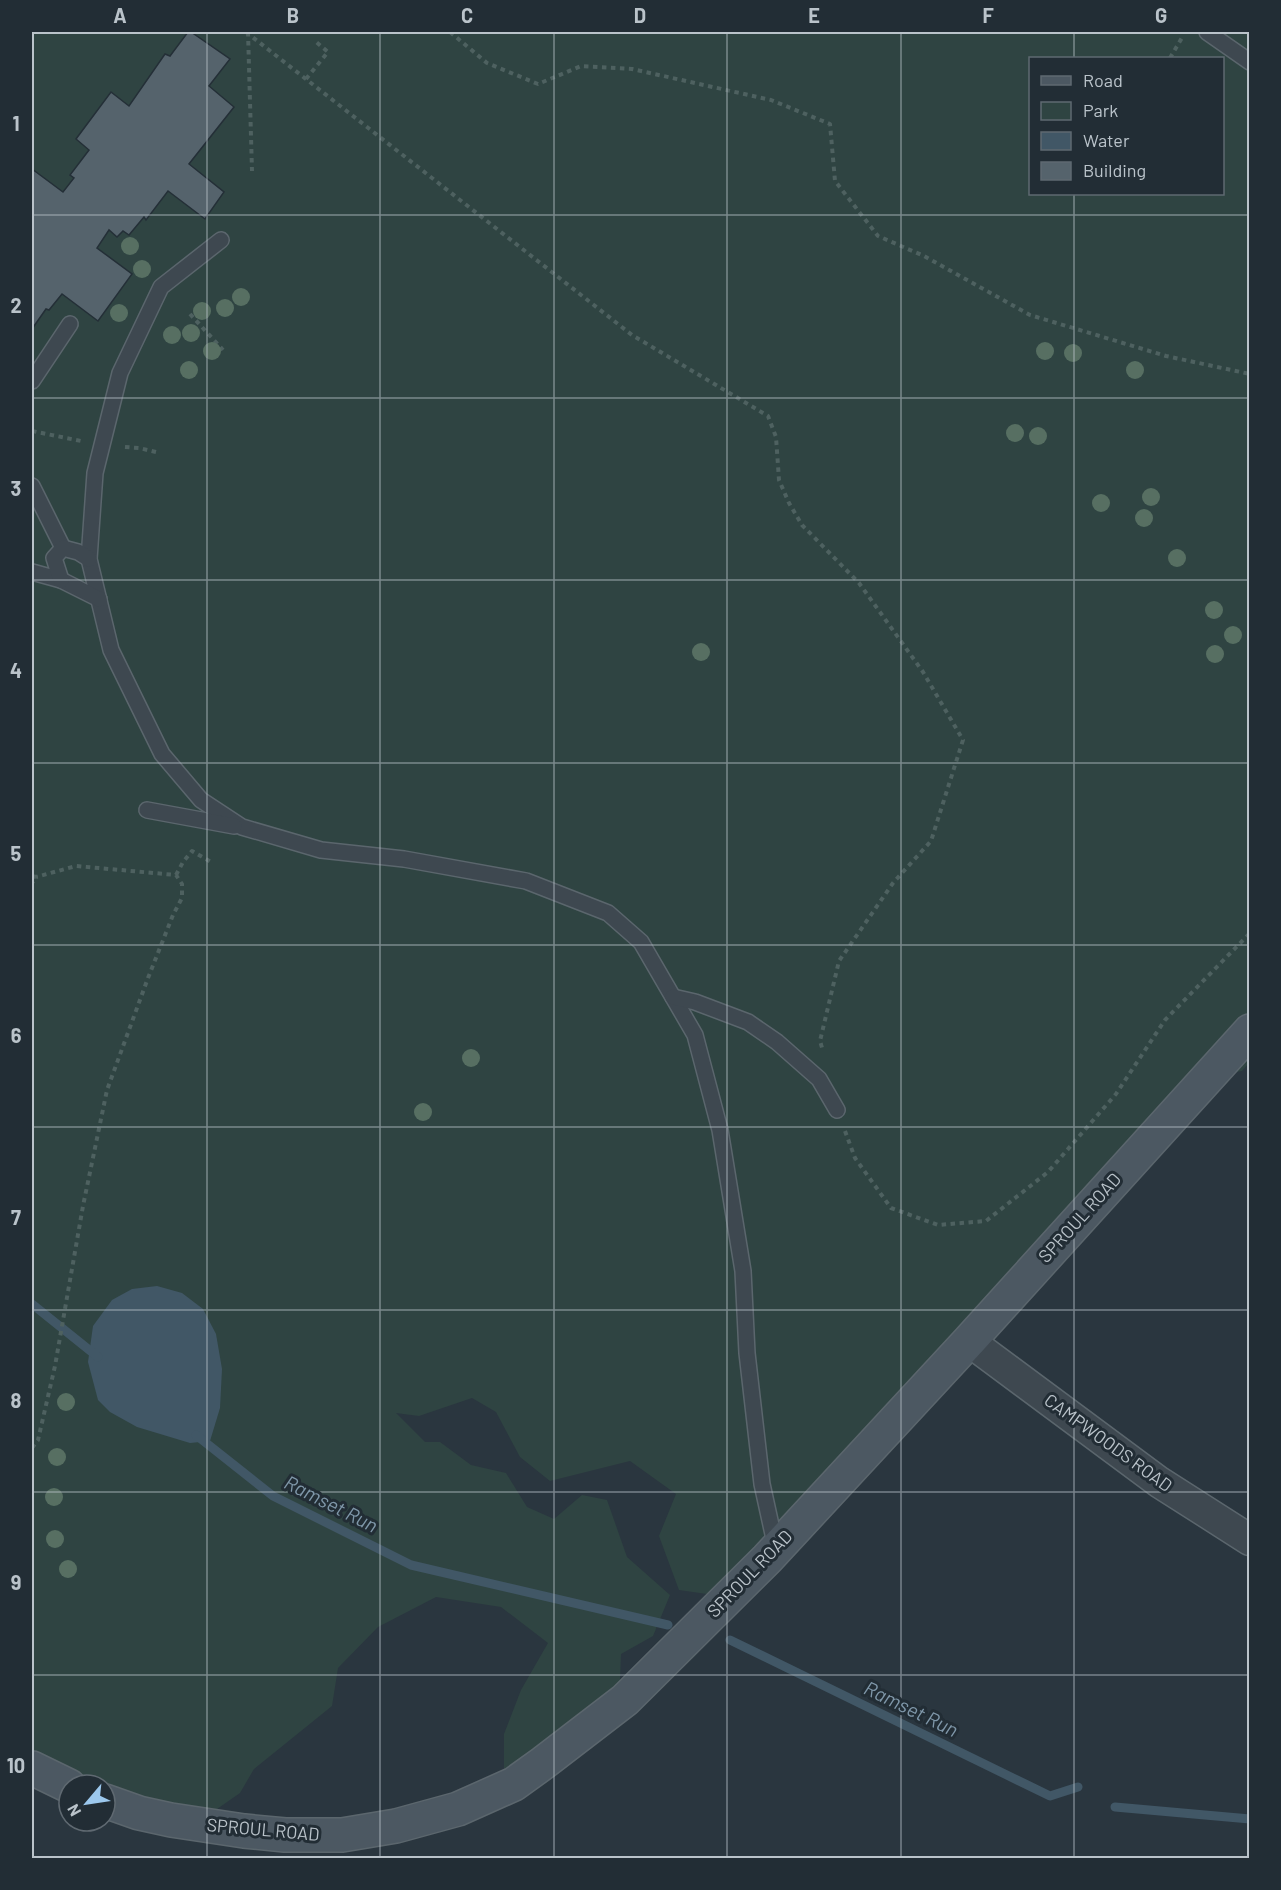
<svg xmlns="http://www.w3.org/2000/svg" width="1281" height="1890" font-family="Barlow,sans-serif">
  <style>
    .green { fill: #2f4442; fill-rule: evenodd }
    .water { fill: #415766 }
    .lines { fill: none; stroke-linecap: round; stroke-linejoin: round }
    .stream { stroke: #415766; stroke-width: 9 }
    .building { fill: #55636c; stroke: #242f37; stroke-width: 1.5 }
    .lane-casing { stroke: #5b666d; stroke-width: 18 }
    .street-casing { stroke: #5b666d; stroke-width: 33 }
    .secondary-casing { stroke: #5b666d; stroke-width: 36 }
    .path { stroke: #4e6160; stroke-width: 4; stroke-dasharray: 4.5 4.5; stroke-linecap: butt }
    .lane { stroke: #3e4850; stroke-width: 15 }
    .street { stroke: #3e4850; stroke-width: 30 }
    .secondary { stroke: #4c5862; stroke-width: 33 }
    .tree { fill: #576f62 }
    .grid { fill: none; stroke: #bac3ca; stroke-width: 1.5; stroke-opacity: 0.55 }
    .labels { text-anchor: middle; stroke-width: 6; stroke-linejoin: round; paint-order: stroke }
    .street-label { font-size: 18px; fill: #bac3ca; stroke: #222d35 }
    .water-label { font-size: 20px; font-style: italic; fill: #7f97a9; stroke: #222d35 }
    .neatline { fill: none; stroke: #bac3ca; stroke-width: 2 }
    .grid-label { font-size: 20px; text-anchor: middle; font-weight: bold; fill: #bac3ca }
  </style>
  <rect width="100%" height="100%" fill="#2a363f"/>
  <!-- green -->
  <path class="green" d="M32,32H1249V1063L1242,1071L1219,1075L714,1595L679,1590L659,1536L676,1494L630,1461L550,1481L520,1457L496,1412L472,1398L419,1416L396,1413L425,1442H440L471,1465L506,1473L527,1507L554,1519L582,1495L607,1500L627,1557L670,1595L653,1636L621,1654L620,1680L595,1712L504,1771V1734L521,1690L548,1643L501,1607L436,1597L378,1627L338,1668L332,1706L254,1769L240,1793L207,1816L105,1801V1785H69L32,1768ZM1030,58H1222V194H1030Z"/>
  <!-- water -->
  <polygon class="water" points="157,1286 182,1293 203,1309 216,1334 222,1369 220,1408 210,1441 190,1443 137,1427 110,1412 98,1400 88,1362 93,1326 112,1300 132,1289"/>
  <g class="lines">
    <!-- stream -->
    <g class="stream">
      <polyline points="32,1304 98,1357"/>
      <polyline points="196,1435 273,1496 411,1565 668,1625"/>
      <polyline points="730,1640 1050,1796 1078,1787"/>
      <polyline points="1115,1807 1250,1819"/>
    </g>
  </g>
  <!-- building -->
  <polygon class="building" points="188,32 191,32 230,59 209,86 234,107 189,164 224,192 205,219 168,191 146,220 144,217 129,235 123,231 117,237 109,230 97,248 132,274 98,321 62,294 49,310 46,309 32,329 32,169 63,192 74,178 70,175 89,150 76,139 111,92 129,106 165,54 170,56"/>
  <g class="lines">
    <defs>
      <g id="lane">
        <polyline points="1207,32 1250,62"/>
        <polyline points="221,240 161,287 120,373 95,473 89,559 111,650 162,754 201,800 242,827 321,850 404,859 526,881 608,913 641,942 695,1035 720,1130 743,1271 747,1353 762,1484 776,1548"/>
        <polyline points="32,381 70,324"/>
        <polyline points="32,486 63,548"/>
        <polyline points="32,572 61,580 99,599"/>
        <polyline points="61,580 54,558 63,548 78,552 89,559"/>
        <polyline points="147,810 234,826"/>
        <polyline points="673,997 695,1002 748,1022 777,1042 819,1079 837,1110"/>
      </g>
      <polyline id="street" points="969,1341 1159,1482 1250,1540"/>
      <g id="secondary">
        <polyline points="32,1768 69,1786"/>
        <polyline points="105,1801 139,1813 171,1820 244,1831 285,1835 342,1835 396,1826 458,1809 514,1784 543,1763 625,1700 767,1559 969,1341 1250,1031"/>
      </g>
    </defs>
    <!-- lane casing -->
    <use href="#lane" class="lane-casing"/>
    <!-- street casing -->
    <use href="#street" class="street-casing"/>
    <!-- secondary casing -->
    <use href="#secondary" class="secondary-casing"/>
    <!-- path -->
    <g class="path">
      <polyline points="246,32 632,335 768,416 776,437 779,480 789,503 802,525 859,583 923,672 963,740 931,841 893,883 839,961 820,1041 823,1051"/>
      <polyline points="248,32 252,171"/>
      <polyline points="450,32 487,63 538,84 581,66 632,69 771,100 830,124 835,181 878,236 924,256 1030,315 1166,356 1250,374"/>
      <polyline points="1170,58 1183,36"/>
      <polyline points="306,79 328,52 315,41"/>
      <polyline points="190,314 223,350"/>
      <polyline points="32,431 81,441"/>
      <polyline points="125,447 139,448 160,453"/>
      <polyline points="176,875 183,862 192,851 211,862"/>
      <polyline points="32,876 36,877 32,883"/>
      <polyline points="845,1131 855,1158 891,1208 938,1225 986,1221 1048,1172 1116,1094 1165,1020 1250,933"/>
      <polyline points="32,1448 38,1440 55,1366 83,1206 107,1090 148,978 173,915 182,898 182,884 176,875 76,866 36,877"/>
    </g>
    <!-- lane -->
    <use href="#lane" class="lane"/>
    <!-- street -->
    <use href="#street" class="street"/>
    <!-- secondary -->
    <use href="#secondary" class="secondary"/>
  </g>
  <!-- trees -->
  <g class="tree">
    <circle cx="130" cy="246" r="9"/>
    <circle cx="142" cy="269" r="9"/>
    <circle cx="241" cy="297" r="9"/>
    <circle cx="225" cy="308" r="9"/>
    <circle cx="202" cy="311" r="9"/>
    <circle cx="119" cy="313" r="9"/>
    <circle cx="191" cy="333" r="9"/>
    <circle cx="172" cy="335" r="9"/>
    <circle cx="212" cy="351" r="9"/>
    <circle cx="1045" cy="351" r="9"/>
    <circle cx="1073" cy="353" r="9"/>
    <circle cx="189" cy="370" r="9"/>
    <circle cx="1135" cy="370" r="9"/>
    <circle cx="1015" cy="433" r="9"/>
    <circle cx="1038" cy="436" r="9"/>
    <circle cx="1151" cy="497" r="9"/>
    <circle cx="1101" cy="503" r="9"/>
    <circle cx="1144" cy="518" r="9"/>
    <circle cx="1177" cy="558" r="9"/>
    <circle cx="1214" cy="610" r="9"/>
    <circle cx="1233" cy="635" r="9"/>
    <circle cx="701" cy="652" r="9"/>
    <circle cx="1215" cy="654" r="9"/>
    <circle cx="471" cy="1058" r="9"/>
    <circle cx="423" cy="1112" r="9"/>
    <circle cx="66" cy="1402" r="9"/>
    <circle cx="57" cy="1457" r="9"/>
    <circle cx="54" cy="1497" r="9"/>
    <circle cx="55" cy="1539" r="9"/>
    <circle cx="68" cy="1569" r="9"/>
  </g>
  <!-- grid -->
  <path class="grid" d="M207,32V1858M380,32V1858M554,32V1858M727,32V1858M901,32V1858M1074,32V58M1074,194V1858M32,215H1250M32,398H1250M32,580H1250M32,763H1250M32,945H1250M32,1127H1250M32,1310H1250M32,1492H1250M32,1675H1250"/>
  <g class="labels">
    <!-- street labels -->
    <g class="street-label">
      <text transform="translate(1080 1218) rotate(-48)" y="6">SPROUL ROAD</text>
      <text transform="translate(1108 1443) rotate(36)" y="6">CAMPWOODS ROAD</text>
      <text transform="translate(750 1574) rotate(-46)" y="6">SPROUL ROAD</text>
      <text transform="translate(263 1830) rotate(5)" y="6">SPROUL ROAD</text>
    </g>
    <!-- water labels -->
    <g class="water-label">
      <text transform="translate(331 1504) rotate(27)" y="7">Ramset Run</text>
      <text transform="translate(911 1709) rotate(26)" y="7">Ramset Run</text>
    </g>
  </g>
  <!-- border -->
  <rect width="1281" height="1890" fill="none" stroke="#222d35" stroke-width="66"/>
  <!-- legend -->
  <rect x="1029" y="57" width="195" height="138" fill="#222d35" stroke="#5f6971" stroke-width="1.5"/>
  <rect x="1041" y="76" width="30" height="9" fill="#4c5862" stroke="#5f6971" stroke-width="1.5"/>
  <text x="1083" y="87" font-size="18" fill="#bac3ca">Road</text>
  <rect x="1041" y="102" width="30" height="18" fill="#2f4442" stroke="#5f6971" stroke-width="1.5"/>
  <text x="1083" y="117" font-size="18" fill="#bac3ca">Park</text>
  <rect x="1041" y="132" width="30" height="18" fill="#415766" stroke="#5f6971" stroke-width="1.5"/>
  <text x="1083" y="147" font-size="18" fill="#bac3ca">Water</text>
  <rect x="1041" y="162" width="30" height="18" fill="#55636c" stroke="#5f6971" stroke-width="1.5"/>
  <text x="1083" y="177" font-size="18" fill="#bac3ca">Building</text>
  <!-- north arrow -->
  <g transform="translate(87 1803) rotate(241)"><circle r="28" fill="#222d35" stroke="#5f6971" stroke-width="1.5"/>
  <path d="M0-4.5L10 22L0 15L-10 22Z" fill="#9cc8ed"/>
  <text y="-9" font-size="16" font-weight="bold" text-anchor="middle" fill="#bac3ca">N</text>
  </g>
  <rect x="33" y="33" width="1215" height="1824" class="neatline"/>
  <g class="grid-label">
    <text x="120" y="23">A</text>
    <text x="293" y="23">B</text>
    <text x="467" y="23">C</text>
    <text x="640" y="23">D</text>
    <text x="814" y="23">E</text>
    <text x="988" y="23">F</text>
    <text x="1161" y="23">G</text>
    <text x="16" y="131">1</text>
    <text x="16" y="313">2</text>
    <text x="16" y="496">3</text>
    <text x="16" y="678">4</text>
    <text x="16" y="861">5</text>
    <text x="16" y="1043">6</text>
    <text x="16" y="1225">7</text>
    <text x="16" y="1408">8</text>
    <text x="16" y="1590">9</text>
    <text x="16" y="1773">10</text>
  </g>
</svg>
